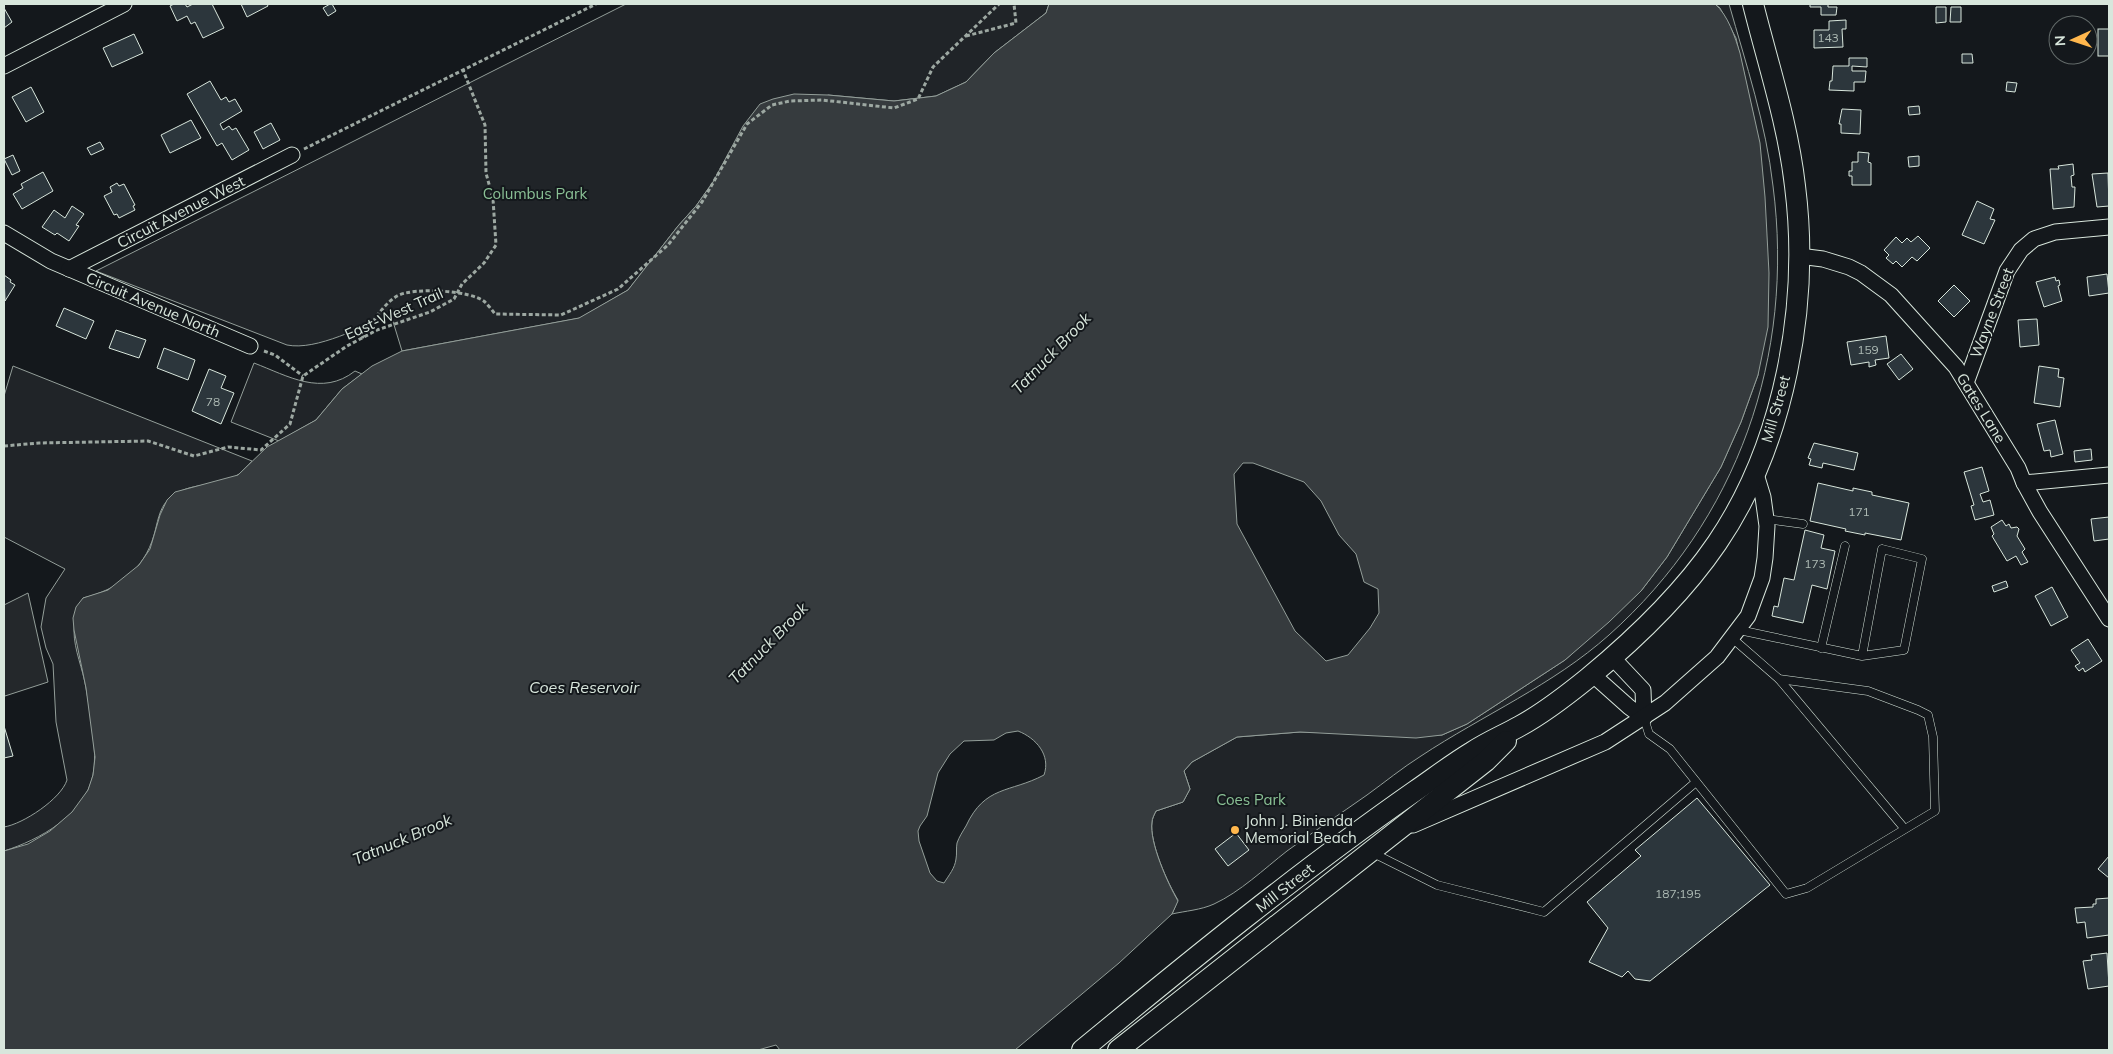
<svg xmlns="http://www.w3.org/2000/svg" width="2113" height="1054" font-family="Mulish,sans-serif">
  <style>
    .green { fill: #202428; stroke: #939e99 }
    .parking { fill: #24282b; stroke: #939e99 }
    .water { fill: #363b3e; stroke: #939e99; fill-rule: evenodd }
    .building { fill: #2c363c; stroke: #d8e6dc }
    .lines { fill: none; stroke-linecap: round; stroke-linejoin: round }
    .service-casing { stroke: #d8e6dc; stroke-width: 9 }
    .minor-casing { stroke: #d8e6dc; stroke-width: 17 }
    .secondary-casing { stroke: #d8e6dc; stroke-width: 22 }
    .path { stroke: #9da8a2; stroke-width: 3; stroke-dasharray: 4 2.5; stroke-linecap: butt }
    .service { stroke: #14181c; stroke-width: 8 }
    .minor { stroke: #14181c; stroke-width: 15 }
    .secondary { stroke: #14181c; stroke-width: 20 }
    .poi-dot { fill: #ffb74d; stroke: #14181c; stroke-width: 2 }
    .labels { text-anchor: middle; stroke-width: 4; stroke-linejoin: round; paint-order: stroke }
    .number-label { font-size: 12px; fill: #adbab4 }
    .park-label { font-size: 15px; fill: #8ac095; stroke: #14181c }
    .street-label { font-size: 15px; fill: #d8e6dc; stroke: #14181c }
    .poi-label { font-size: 15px; fill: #d8e6dc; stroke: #14181c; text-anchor: start }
    .water-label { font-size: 16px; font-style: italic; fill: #d8e6dc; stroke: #14181c }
  </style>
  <rect width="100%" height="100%" fill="#14181c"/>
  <!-- green -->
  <g class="green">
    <path d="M626,4H1049L1046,13L994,53L966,82L936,96L894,101L828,95L713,182L696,206L678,226L628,290L580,318L402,351L391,315C362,326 317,351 287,345L96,271Z"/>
    <path d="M1715,4H1729C1746,64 1766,124 1773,186C1795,356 1738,520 1609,635C1553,685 1483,715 1421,756C1402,768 1385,782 1367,795C1340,814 1313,832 1287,851C1264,869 1240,892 1214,904C1201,910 1185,911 1172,914L1178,900C1168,884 1149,842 1152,822C1152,819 1154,815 1156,811L1183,802L1190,789L1184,771L1192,762L1237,737L1300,732L1442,735L1467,724L1565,660L1641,591L1667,557L1721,467L1741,422L1758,375L1754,118L1736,38L1720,8Z"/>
    <path d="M254,363C288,376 322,397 355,371L362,374L342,389L316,420L279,441L231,422Z"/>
    <path d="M13,366L252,461C248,465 243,471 239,474C218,489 187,480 168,500C159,508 157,525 154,535C144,570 117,590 83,598C80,608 74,621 74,631C74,650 83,669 86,688C90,711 98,753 93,775C85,815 39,840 4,851V827C23,824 61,799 67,780L56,722L53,664L46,648L41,627L46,598L65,569L4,537V396Z"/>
  </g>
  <!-- parking -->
  <polygon class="parking" points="28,593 48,682 5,696 4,693 4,605"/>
  <!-- water -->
  <path class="water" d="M1049,4H1715C1728,15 1735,37 1740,53L1760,143L1765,197L1769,273L1768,327L1758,375L1741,422L1721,467L1667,557L1641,591L1609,622L1565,660L1467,724L1442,735L1416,738L1300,732L1237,737L1192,762L1184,771L1190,789L1183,802L1156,811C1154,815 1152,819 1152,822C1149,842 1168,884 1178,901L1172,914L1119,963L1015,1050H780L776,1045L758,1050H4V851L28,844L50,831L72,812L88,790L93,775L95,757L86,688L74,630L73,618L76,607L83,598L108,590L139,565L150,549L160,515L167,500L175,492L238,475L267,447L316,420L342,389L372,366L402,351L579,318L628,290L678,226L696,206L713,182L743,126L760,104L773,99L794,94L828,95L894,101L936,96L966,82L994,53L1046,13ZM1243,463H1253L1304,482L1321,501L1339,535L1356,554L1364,582L1378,589L1379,613L1370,628L1348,655L1326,661L1295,631L1237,524L1234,474ZM1018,731C1036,738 1051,755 1044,775C1010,793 985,785 966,826C963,831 959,837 957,843C956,848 957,854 956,859C955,868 949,875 944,883L937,881L930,873L919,841L918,831L920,826L927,816L938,773L950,754L964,741L994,740L1006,733Z"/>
  <!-- building -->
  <g class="building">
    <polygon points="174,4 185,4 187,7 193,4 212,4 224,28 203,38 195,22 191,24 187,16 177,21 170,6"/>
    <polygon points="241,4 267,4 268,6 247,17"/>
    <polygon points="330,4 332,4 336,11 328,16 323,8"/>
    <polygon points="1810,4 1828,4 1828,7 1837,7 1836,15 1821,15 1821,7 1810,7"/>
    <polygon points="1936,7 1946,7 1946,22 1936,23"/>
    <polygon points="1951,7 1961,7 1961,22 1950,22"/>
    <polygon points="4,8 12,22 4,28"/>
    <polygon points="1846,20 1846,29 1842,29 1843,47 1814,48 1814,30 1829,30 1829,21"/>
    <rect x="2098" y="29" width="11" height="27"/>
    <polygon points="134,34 143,53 112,67 103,48"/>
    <polygon points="1962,54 1972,54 1973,63 1962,63"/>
    <polygon points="1849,58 1867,58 1867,67 1852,66 1852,71 1866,71 1865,82 1854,82 1854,91 1829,90 1830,81 1832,81 1833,66 1849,66"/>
    <polygon points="210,81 221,100 226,97 229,102 235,99 242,111 220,124 223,130 229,126 232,130 236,128 249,150 232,160 222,143 217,146 187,94"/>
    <polygon points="2007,82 2017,83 2015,92 2006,91"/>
    <polygon points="31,87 44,112 26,122 12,97"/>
    <polygon points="1919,106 1920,114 1909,115 1908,107"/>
    <polygon points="1842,109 1861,110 1860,134 1841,133 1841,124 1839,124"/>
    <polygon points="191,120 201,138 170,153 161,135"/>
    <polygon points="271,123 280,140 263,149 254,132"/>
    <polygon points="100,142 104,149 91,155 87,148"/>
    <polygon points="1858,152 1869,153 1868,162 1871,163 1871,185 1852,185 1852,176 1849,176 1849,171 1852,171 1852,162 1858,162"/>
    <polygon points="13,155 20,171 12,175 4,159"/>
    <polygon points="1919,156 1919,166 1909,167 1908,157"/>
    <polygon points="2073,164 2074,175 2071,176 2072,187 2075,187 2074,207 2053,209 2050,169 2059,169 2058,166"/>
    <polygon points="43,172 53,191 22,209 13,194 23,188 21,184"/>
    <polygon points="2108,173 2109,206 2097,207 2092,174"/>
    <polygon points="117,183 119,186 124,184 135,205 133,206 135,210 119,218 117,214 114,215 104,196 112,192 110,187"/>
    <polygon points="1977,201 1994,209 1990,219 1995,220 1984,244 1962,235"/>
    <polygon points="72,206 84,214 76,225 79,226 69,241 57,233 55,235 42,227 54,210 65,218"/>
    <polygon points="1918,236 1930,248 1917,261 1912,257 1902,267 1896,261 1893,264 1886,258 1889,255 1884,250 1896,237 1902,243 1907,238 1911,242"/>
    <polygon points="2107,274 2109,293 2089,296 2087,277"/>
    <polygon points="4,275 11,280 10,282 15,285 5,301"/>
    <polygon points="2055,277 2056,281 2059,280 2060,285 2058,286 2062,301 2044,307 2036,282"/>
    <polygon points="1954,285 1970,301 1954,317 1938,301"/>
    <polygon points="64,308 94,321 86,339 56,326"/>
    <polygon points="2037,319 2039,345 2020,347 2018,320"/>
    <polygon points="116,330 146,340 139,358 109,348"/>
    <polygon points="1886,336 1889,358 1875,360 1876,365 1869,367 1869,362 1851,365 1847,342"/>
    <polygon points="164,348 195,360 188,380 157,368"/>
    <polygon points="1901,354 1913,369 1899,380 1887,364"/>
    <polygon points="2039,366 2059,369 2058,377 2064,378 2060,407 2034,403"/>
    <polygon points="209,369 226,376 221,388 234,393 221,424 192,411"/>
    <polygon points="2055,420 2063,454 2051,457 2050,450 2044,451 2037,424"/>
    <polygon points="1814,443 1858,453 1854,470 1823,463 1822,468 1809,465 1811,459 1808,458"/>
    <polygon points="2091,449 2092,460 2075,462 2074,451"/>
    <polygon points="1982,467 1989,491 1980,494 1983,502 1990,500 1994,515 1975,520 1971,506 1974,505 1964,472"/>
    <polygon points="1818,483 1853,491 1853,488 1872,492 1872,495 1909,503 1901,540 1865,533 1865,535 1845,531 1846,529 1810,521"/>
    <polygon points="2109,517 2109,539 2094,541 2091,519"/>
    <polygon points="2002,520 2006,526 2009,524 2011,528 2017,527 2019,529 2017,536 2025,549 2022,552 2028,562 2021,565 2016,556 2007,561 1992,536 1994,534 1991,527"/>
    <polygon points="1805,530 1824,535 1821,548 1835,551 1827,589 1812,585 1803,623 1772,616 1774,606 1778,607 1784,578 1794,580"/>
    <polygon points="2006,581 2008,587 1994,592 1992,586"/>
    <polygon points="2052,587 2068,617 2051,626 2035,596"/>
    <polygon points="2088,639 2102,661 2085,672 2083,668 2079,671 2075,666 2080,663 2071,650"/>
    <polygon points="4,726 13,756 4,758"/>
    <polygon points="1697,798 1770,885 1650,981 1635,979 1628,971 1622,977 1589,962 1608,928 1587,902 1641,856 1635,850"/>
    <polygon points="1236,833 1249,850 1228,866 1215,849"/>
    <polygon points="2109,856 2109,878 2098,869"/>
    <polygon points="2109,898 2109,935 2087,938 2085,922 2077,923 2075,908 2093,907 2093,904 2096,904 2096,899"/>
    <polygon points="2107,953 2109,986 2088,989 2083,961 2092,960 2091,955"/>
  </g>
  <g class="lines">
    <defs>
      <g id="service">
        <polyline points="1766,519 1803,524"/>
        <polyline points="1739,630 1862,656 1882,549 1922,559 1904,650 1862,656"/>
        <polyline points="1821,648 1845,546"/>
        <polyline points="1779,679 1904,828"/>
        <polyline points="1644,718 1649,734 1670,749 1786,894 1807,888 1935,811 1933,737 1928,715 1918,710 1868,691 1779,679 1732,638"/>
        <polyline points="1373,853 1437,885 1544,912 1696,782"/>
      </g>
      <g id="minor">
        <polyline points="4,66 124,4"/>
        <polyline points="4,233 51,261 250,346"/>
        <polyline points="1799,256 1823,259 1849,267 1861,273 1891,295 1956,367 2018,468 2024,483 2040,512 2109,619"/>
        <polyline points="69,269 292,155"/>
        <polyline points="1966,383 2007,271 2021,250 2034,239 2055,232 2109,227"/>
        <polyline points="2024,483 2109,475"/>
        <polyline points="1592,674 1629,707 1644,718 1643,690 1611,656"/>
        <polyline points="1413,825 1605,742 1665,703 1717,657 1748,616 1762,578 1765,558 1767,526 1763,497 1755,471"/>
      </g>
      <g id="secondary">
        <path d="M1082,1050C1190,961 1299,872 1415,791C1434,778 1452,764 1472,752C1487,742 1504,735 1520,726C1544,713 1567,695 1588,678C1634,640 1683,593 1717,543C1785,443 1810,304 1795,186C1788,124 1768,64 1753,4"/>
        <polyline points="1118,1050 1486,761 1506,741"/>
      </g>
    </defs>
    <!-- service casing -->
    <use href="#service" class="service-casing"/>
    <!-- minor casing -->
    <use href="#minor" class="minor-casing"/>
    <!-- secondary casing -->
    <use href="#secondary" class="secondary-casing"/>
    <!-- path -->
    <g class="path">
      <polyline points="966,36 1016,23 1014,4"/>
      <polyline points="304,149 596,4"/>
      <path d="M362,338C372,324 382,305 397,296C413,287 471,290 485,302C488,305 492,310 495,314L561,315L618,289L668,245L702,202L747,124L772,105L790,101L822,100L894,108L918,99L933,67L999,4"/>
      <polyline points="264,351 275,355 303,376"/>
      <polyline points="4,446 39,443 148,441 194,456 228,447 261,450 290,424 303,376 347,346 377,330 430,312 454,299 462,284 484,263 496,245 493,199 486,173 485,125 463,70"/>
    </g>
    <!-- service -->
    <use href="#service" class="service"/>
    <!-- minor -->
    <use href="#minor" class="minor"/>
    <!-- secondary -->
    <use href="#secondary" class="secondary"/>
  </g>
  <!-- markers -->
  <circle class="poi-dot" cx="1235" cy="830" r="5"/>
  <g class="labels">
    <!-- number labels -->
    <g class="number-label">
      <text x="1828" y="42">143</text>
      <text x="1868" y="354">159</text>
      <text x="213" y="406">78</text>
      <text x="1859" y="516">171</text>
      <text x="1815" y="568">173</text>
      <text x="1678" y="898">187;195</text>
    </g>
    <!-- park labels -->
    <g class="park-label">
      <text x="535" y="199">Columbus Park</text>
      <text x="1251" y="805">Coes Park</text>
    </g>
    <!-- street labels -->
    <g class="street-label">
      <text transform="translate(181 212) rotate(-27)" y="5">Circuit Avenue West</text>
      <text transform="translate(153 305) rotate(23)" y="5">Circuit Avenue North</text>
      <text transform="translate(1992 313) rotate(-69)" y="5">Wayne Street</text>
      <text transform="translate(394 314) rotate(-24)" y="5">East-West Trail</text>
      <text transform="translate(1981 408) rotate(58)" y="5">Gates Lane</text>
      <text transform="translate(1776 409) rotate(-74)" y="5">Mill Street</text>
      <text transform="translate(1285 888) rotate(-38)" y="5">Mill Street</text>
    </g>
    <!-- poi labels -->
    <g class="poi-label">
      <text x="1245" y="826">John J. Binienda<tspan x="1245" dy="17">Memorial Beach</tspan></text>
    </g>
    <!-- water labels -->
    <g class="water-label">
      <text transform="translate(1051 353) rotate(-46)" y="6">Tatnuck Brook</text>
      <text transform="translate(768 643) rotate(-46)" y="6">Tatnuck Brook</text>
      <text x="584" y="693">Coes Reservoir</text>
      <text transform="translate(402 839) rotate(-23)" y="6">Tatnuck Brook</text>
    </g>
  </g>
  <!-- border -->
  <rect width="2113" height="1054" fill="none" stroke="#d8e6dc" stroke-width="10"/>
  <!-- north arrow -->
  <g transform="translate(2073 40) rotate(267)"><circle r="24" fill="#14181c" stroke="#626a69"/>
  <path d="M0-4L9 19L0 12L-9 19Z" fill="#ffb74d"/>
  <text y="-8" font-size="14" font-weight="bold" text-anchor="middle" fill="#d8e6dc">N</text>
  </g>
</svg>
